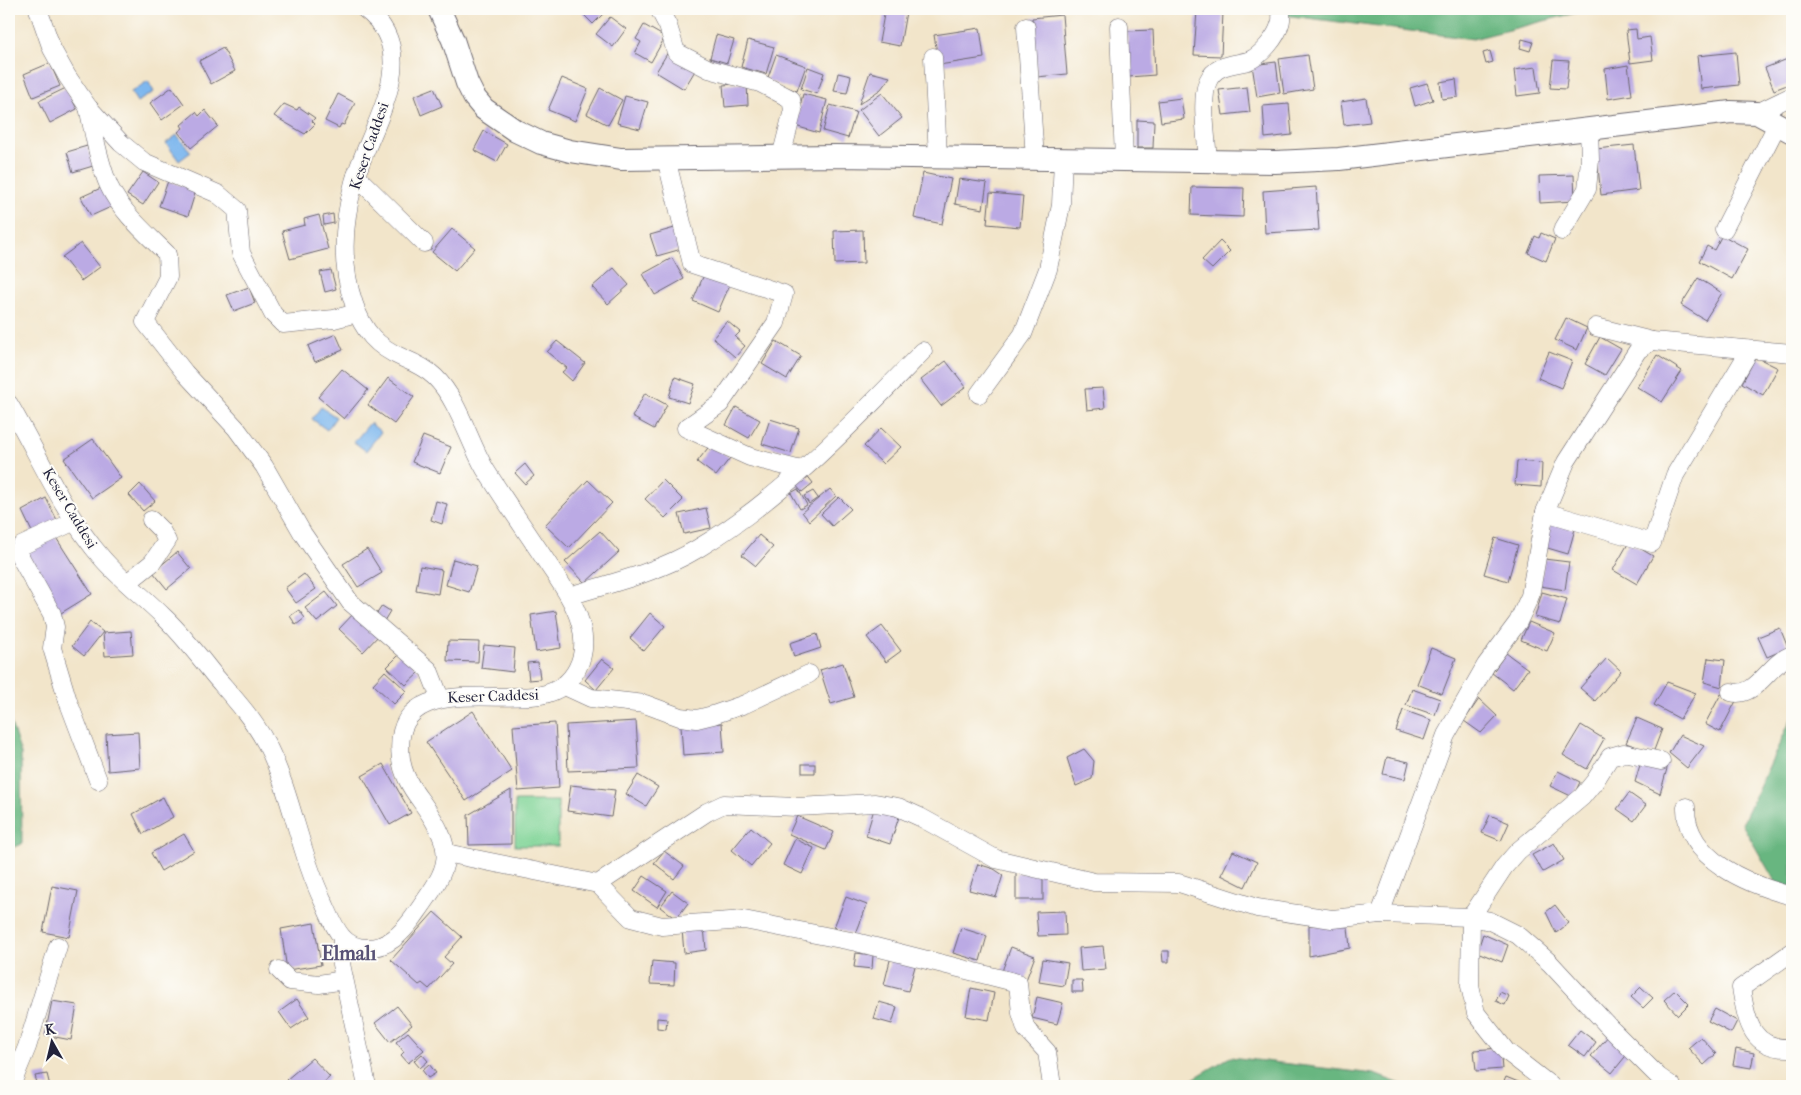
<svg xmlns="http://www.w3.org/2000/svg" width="1801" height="1095" font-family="'IM FELL French Canon',serif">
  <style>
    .green { fill: #80d497; stroke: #517b69 }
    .forest { fill: #68b680; stroke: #456c5e }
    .water { fill: #7eb7ee; stroke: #506c94 }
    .building { fill: #bbaae4 }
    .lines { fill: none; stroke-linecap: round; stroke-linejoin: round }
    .minor-casing { stroke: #6b666d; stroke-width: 19 }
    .major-casing { stroke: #6b666d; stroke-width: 24 }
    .minor { stroke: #fff; stroke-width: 18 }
    .major { stroke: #fff; stroke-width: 22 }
    .labels { text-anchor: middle; stroke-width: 4; stroke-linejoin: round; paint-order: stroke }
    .street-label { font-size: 15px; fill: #22223b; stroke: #fdfcf7 }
    .district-label { font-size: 20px; font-weight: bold; fill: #585276; stroke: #fdfcf7 }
  </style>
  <rect width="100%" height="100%" fill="#fdfcf7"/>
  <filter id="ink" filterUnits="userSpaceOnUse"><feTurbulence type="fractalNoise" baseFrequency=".02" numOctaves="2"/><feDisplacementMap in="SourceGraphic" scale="10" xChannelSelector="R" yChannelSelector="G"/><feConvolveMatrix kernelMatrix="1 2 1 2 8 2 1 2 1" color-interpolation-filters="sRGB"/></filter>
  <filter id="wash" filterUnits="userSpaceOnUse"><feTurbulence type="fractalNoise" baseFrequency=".0096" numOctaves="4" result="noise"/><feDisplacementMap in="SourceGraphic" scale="20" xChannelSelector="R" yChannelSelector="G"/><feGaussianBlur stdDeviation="1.12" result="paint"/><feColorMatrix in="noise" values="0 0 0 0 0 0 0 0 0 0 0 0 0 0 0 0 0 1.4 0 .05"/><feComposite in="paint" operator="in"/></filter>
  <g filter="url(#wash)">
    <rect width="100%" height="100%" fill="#f2e5ca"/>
    <!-- green -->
    <rect class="green" x="515" y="801" width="43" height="45"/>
    <!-- forest -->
    <g class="forest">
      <polygon points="1236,9 1591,9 1473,39"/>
      <polygon points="9,717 21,754 22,844 9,849"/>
      <polygon points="1792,717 1792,911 1742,824"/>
      <polygon points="1230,1057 1374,1074 1406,1086 1181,1086"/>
    </g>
    <!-- water -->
    <g class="water">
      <polygon points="148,81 154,92 137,102 131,92"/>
      <polygon points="177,135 191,152 179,161 166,143"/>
      <polygon points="321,407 336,417 327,430 312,419"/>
      <polygon points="370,423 381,432 366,451 354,442"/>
    </g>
    <g id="blocks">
      <!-- building -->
      <g class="building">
        <polygon points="586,9 608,9 593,24 582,13"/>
        <polygon points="885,9 906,12 900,46 879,42"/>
        <polygon points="1197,10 1223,12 1221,56 1194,55"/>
        <polygon points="1062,15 1067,74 1037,77 1032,18"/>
        <polygon points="610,17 626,29 613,47 596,34"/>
        <polygon points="644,25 665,37 651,62 635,53 641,42 636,39"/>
        <polygon points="980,28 984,58 939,65 934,35"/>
        <polygon points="1636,29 1637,39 1650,37 1653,60 1630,63 1626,30"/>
        <polygon points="1153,30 1155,75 1129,77 1127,31"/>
        <polygon points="716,35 734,40 727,63 710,58"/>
        <polygon points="1522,39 1533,42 1530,51 1520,48"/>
        <polygon points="748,40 774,47 766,74 741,67"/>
        <polygon points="223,48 235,71 211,84 199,61"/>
        <polygon points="1490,51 1493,62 1486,64 1483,53"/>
        <polygon points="668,52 696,69 684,89 656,72"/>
        <polygon points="1736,52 1739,85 1701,89 1697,56"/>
        <polygon points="776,55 806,66 797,91 767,80"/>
        <polygon points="1308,55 1313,89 1284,94 1279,59"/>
        <polygon points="1790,58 1792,83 1774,90 1765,68"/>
        <polygon points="1553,60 1569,61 1566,89 1550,88"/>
        <polygon points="1276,62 1280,93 1257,97 1252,65"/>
        <polygon points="50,63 60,86 33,97 24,74"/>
        <polygon points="1628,65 1632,95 1608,99 1605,69"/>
        <polygon points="808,67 824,73 817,94 801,89"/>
        <polygon points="1536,67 1540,93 1517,96 1514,70"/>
        <polygon points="870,72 890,77 881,89 859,104"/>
        <polygon points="838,73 851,76 847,93 834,91"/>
        <polygon points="562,78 588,89 575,121 548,110"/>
        <polygon points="1456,79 1458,97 1442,99 1440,82"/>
        <polygon points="747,83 748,105 725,107 723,85"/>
        <polygon points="1427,83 1433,100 1415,106 1410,88"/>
        <polygon points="172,87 184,104 162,120 150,103"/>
        <polygon points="1247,87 1250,112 1223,115 1219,90"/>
        <polygon points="66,88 77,109 50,123 39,101"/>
        <polygon points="434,88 442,106 421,115 414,96"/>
        <polygon points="600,88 622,100 608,125 587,114"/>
        <polygon points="882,93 902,118 879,136 859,110"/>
        <polygon points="338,94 355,103 344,125 341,124 339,128 325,121"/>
        <polygon points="803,94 827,100 819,133 795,126"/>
        <polygon points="625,96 648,102 640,129 617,123"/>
        <polygon points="1181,98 1184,119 1161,122 1158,101"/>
        <polygon points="1366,98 1370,122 1344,125 1341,102"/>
        <polygon points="284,104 297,110 299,107 315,118 312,121 315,124 305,134 274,116"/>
        <polygon points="1289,104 1292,135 1265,138 1263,106"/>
        <polygon points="830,105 856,112 848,138 823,131"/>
        <polygon points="205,110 218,126 191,148 178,132 183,128 181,125 196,112 199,116"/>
        <polygon points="1137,120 1154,121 1153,148 1137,148"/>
        <polygon points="484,131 507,144 497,162 474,150"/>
        <polygon points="1634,145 1639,190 1601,195 1596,149"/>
        <polygon points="87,146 93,166 73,172 67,152"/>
        <polygon points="143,172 158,182 143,205 127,195"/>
        <polygon points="923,173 951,179 942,224 914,218"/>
        <polygon points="1574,175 1575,201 1540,203 1539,176"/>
        <polygon points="959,179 987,183 983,209 955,204"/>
        <polygon points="168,181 196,190 188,216 159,206"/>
        <polygon points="1192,187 1244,188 1243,217 1191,215"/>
        <polygon points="1316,187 1319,230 1265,233 1263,191"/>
        <polygon points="101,188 113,206 91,216 81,197"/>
        <polygon points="990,193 1023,196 1020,227 987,224"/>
        <polygon points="333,214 334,223 324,225 323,216"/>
        <polygon points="319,215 328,249 290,259 282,231 305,225 304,219"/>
        <polygon points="678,227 685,248 657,256 650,235"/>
        <polygon points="452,229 475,248 455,271 432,252"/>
        <polygon points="863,230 864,263 835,264 834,231"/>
        <polygon points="1541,233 1555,239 1546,261 1528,253 1535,236 1539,238"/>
        <polygon points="1722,235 1748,249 1732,279 1699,261 1707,246 1714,250"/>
        <polygon points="1220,241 1230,251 1212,269 1202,260"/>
        <polygon points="81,243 100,267 81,281 62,257"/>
        <polygon points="672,258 684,279 655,295 643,274"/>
        <polygon points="614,268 629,285 608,304 592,287"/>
        <polygon points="331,270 336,289 325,292 320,272"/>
        <polygon points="705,272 731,282 718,312 693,301"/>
        <polygon points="1698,278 1722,293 1705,320 1681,305"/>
        <polygon points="249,287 255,303 234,311 227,295"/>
        <polygon points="1566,318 1587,328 1577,350 1555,340"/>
        <polygon points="727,321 740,332 735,337 745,346 735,357 713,338"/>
        <polygon points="336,334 343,350 315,362 308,346"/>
        <polygon points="1600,337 1621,349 1605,375 1585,364"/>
        <polygon points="557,341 585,363 572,381 562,372 567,368 547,352"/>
        <polygon points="776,341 801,356 787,379 762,364"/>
        <polygon points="1549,352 1572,361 1561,388 1538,378"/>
        <polygon points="1657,355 1682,371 1662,402 1637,387"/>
        <polygon points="1756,357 1778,368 1763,395 1742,383"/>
        <polygon points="946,361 966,387 941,406 921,380"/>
        <polygon points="342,369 368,390 344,419 318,397"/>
        <polygon points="675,377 695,384 688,403 669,397"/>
        <polygon points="388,378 414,397 394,424 368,405"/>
        <polygon points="1103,388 1105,408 1087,410 1085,389"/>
        <polygon points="645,393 667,405 654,429 632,417"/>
        <polygon points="736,407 760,420 749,438 726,425"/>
        <polygon points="770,419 799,428 791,453 762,444"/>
        <polygon points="881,428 901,447 883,464 864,446"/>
        <polygon points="423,436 451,447 440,473 412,462"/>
        <polygon points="93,439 121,478 92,498 64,459"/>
        <polygon points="711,444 730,458 716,476 697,462"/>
        <polygon points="1517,461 1542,463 1541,487 1515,485"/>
        <polygon points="525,464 534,476 525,484 515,473"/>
        <polygon points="806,474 813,483 802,492 794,483"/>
        <polygon points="588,480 612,503 569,548 545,525"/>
        <polygon points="663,480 683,500 665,518 645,499"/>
        <polygon points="140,484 155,501 143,511 129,495"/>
        <polygon points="798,489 807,505 800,509 791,493"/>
        <polygon points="830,489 836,496 809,521 802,512"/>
        <polygon points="813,491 818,498 809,504 804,496"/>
        <polygon points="839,497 851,509 832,526 821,514"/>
        <polygon points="46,498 58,522 33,534 22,511"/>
        <polygon points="436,501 447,504 442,524 431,520"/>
        <polygon points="706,508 711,528 684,534 679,514"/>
        <polygon points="1551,522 1575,529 1568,554 1544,547"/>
        <polygon points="600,531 619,552 585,583 565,562"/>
        <polygon points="759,535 773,547 756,566 742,555"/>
        <polygon points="55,536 92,594 61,613 24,555"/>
        <polygon points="1495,538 1518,545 1508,581 1484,574"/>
        <polygon points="1629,542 1653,556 1637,584 1613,570"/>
        <polygon points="367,549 382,573 358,587 343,564"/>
        <polygon points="177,552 191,569 167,589 153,572"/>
        <polygon points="453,559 477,566 469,592 446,585"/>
        <polygon points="1544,559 1569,562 1565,590 1540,586"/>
        <polygon points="420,566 442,570 438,594 416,590"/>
        <polygon points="304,574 316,589 296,603 285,588"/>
        <polygon points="326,592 337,606 317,622 305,608"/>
        <polygon points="1542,592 1567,599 1560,624 1535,617"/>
        <polygon points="382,606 390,611 384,621 376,615"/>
        <polygon points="299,610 305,618 296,625 290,616"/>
        <polygon points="356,611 380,634 363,652 339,629"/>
        <polygon points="556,611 561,648 536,652 531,615"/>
        <polygon points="650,613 665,626 644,651 630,638"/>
        <polygon points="90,622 103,632 84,656 72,646"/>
        <polygon points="1529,622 1555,633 1547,651 1521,640"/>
        <polygon points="882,626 901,651 886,662 867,637"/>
        <polygon points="1780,628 1788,648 1767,657 1758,637"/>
        <polygon points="131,631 133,654 105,656 103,633"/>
        <polygon points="817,634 821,648 794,657 790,643"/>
        <polygon points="448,641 479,642 478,662 447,661"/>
        <polygon points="484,645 515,648 513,672 481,668"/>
        <polygon points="1431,648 1456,658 1442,694 1417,684"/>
        <polygon points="401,653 420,672 406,685 387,667"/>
        <polygon points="1506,653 1528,669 1513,689 1492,673"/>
        <polygon points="1607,658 1621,671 1595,701 1580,688"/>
        <polygon points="1708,658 1725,660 1722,687 1704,682"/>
        <polygon points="602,659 614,668 596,690 585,680"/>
        <polygon points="538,662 540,679 529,680 527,663"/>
        <polygon points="843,663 854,697 831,704 820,670"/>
        <polygon points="385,671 407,691 394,704 373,684"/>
        <polygon points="1667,682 1696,693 1680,719 1654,705"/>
        <polygon points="1412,689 1440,699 1435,715 1406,705"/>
        <polygon points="1721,694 1736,701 1720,732 1705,724"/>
        <polygon points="1479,699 1497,716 1481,733 1464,721"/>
        <polygon points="1403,710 1431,720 1424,740 1396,731"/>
        <polygon points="473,711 512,771 466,801 426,742"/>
        <polygon points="1637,718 1662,729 1653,753 1626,743"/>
        <polygon points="636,721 639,768 568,771 566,725"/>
        <polygon points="555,723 559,788 518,791 513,726"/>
        <polygon points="722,723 724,752 683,755 681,726"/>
        <polygon points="1581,725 1604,739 1587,769 1563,755"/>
        <polygon points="138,732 140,768 108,771 106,734"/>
        <polygon points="1680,735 1704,746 1687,768 1669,753"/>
        <polygon points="1084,749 1094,761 1092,779 1076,786 1067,758"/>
        <polygon points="1387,757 1409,762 1405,779 1383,774"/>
        <polygon points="1642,758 1668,765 1660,794 1635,782"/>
        <polygon points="383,764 411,813 390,825 362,776"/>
        <rect x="802" y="764" width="13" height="9"/>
        <polygon points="1558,771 1580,782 1573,797 1550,786"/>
        <polygon points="638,775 658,787 646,806 626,794"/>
        <polygon points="571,785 615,790 611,817 567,811"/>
        <polygon points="511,790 511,844 469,845 468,815"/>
        <polygon points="1629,793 1646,805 1634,821 1617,809"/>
        <polygon points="163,797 173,817 143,834 133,814"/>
        <polygon points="874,809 899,817 890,844 866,836"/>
        <polygon points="1490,815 1509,823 1501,841 1482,833"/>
        <polygon points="797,816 834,832 826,850 789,834"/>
        <polygon points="751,827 770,843 751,866 732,850"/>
        <polygon points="184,834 194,851 161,871 151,853"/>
        <polygon points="795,839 814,848 802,874 783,865"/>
        <polygon points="1554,843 1564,860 1543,872 1532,855"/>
        <polygon points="664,851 684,866 674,879 654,863"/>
        <polygon points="1233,851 1257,862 1245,887 1221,875"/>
        <polygon points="978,864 994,869 1003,875 996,897 969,890"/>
        <rect x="1016" y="873" width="27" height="27"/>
        <polygon points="644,876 667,891 657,907 634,891"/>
        <polygon points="52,886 78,891 69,937 43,932"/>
        <polygon points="672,891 688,903 676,919 660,907"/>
        <polygon points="846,897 867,905 855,936 834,927"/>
        <polygon points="1555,905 1569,923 1556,933 1546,912"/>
        <polygon points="1065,911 1066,935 1038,936 1036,912"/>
        <polygon points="434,912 462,937 444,957 452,964 429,989 422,983 419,985 391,960"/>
        <polygon points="314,923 321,965 287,970 281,929"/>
        <polygon points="1309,925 1348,927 1350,948 1309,956"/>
        <polygon points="704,926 706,950 684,953 682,929"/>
        <polygon points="961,928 987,936 980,961 953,953"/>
        <polygon points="1483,934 1508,945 1502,962 1477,952"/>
        <polygon points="1103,946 1106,969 1081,971 1079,948"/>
        <polygon points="1011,947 1035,956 1026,980 1002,971"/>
        <polygon points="1162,951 1169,951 1169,962 1163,962"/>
        <polygon points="856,953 873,955 872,969 854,967"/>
        <polygon points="891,956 916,963 908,991 884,985"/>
        <polygon points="1043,959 1068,963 1064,986 1039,982"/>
        <polygon points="652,961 675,963 674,985 650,984"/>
        <polygon points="1072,980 1082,980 1083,992 1072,992"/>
        <polygon points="1641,987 1653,998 1643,1008 1631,997"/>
        <polygon points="971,988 994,993 989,1020 966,1016"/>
        <polygon points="1675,990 1689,1004 1678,1015 1664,1000"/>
        <polygon points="1500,992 1509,996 1505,1005 1496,1001"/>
        <polygon points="1037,997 1063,1003 1057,1024 1032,1018"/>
        <polygon points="297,999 309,1017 291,1029 279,1012"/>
        <polygon points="52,1001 77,1005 71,1040 45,1035"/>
        <polygon points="879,1002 897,1007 892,1024 874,1019"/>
        <polygon points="397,1006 412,1025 390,1042 375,1023"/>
        <polygon points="1715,1009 1737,1021 1731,1033 1708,1021"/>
        <polygon points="657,1018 667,1019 666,1029 657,1028"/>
        <polygon points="1580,1030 1596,1042 1585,1057 1568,1045"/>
        <polygon points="408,1032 424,1050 408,1063 401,1055 404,1052 396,1042"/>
        <polygon points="1609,1035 1629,1052 1612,1073 1591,1056"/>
        <polygon points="1701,1037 1716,1054 1704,1065 1688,1048"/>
        <polygon points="1500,1048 1502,1069 1476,1071 1474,1050"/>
        <polygon points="1736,1049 1754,1053 1751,1068 1733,1065"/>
        <polygon points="422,1054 428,1061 420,1068 414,1061"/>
        <polygon points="312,1058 330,1077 320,1086 291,1086 286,1080"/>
        <polygon points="429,1064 436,1073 428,1078 422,1070"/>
        <polygon points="47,1074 50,1086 38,1086 35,1076"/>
        <polygon points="1506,1077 1528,1086 1502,1086"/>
      </g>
    </g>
  </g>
  <g filter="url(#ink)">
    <use href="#blocks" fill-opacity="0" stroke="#6b666d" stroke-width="1"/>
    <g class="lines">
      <defs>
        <g id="minor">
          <polyline points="38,9 52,49 67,76 88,107 121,143 144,162 218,194 237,210 241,253 273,314 283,324 334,319 357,313"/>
          <polyline points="659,9 668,26 676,52 709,69 760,83 791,99 793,110 781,157"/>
          <polyline points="1119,26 1124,161"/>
          <polyline points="1026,27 1035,159"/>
          <polyline points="933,57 938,157"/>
          <path d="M88,107C94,133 98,161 109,186C121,212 147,234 167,254L168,277L145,322L185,373L236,428L264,466L303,534L350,602L429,670L440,698"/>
          <polyline points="1757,113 1792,96"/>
          <polyline points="666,158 692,264 784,294 776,323 720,404 686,428 750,457 801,470"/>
          <path d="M1208,161C1207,141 1200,99 1208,81C1216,64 1233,65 1248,61C1260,57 1277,37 1280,24C1282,20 1281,14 1281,9"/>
          <polyline points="356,176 424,243"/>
          <polyline points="1724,229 1778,123"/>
          <polyline points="1562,231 1587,189 1590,160 1589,129"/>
          <polyline points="1596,327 1652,341"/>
          <polyline points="979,394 1023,334 1048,269 1061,205 1063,159"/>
          <path d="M9,404C39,455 63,513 102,558C121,580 144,597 164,617C182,634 198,655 214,675C232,696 252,717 266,743C292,793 299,852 324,903C329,914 334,928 342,937C348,944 358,948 367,948C388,948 402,933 413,918C449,867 460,856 421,801C411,788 403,775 401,759C390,673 494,704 541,695C576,688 590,655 580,622C574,601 560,582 548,564C527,532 505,501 485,469C468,440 459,401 435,377C426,368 415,363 403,358C377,347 363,331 354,304C340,264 343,222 354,182C369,128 426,54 365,9"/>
          <polyline points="1545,512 1652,543 1675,475 1750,350"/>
          <polyline points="75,521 21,546 18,553 52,614 55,627 52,648 68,701 98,780"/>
          <polyline points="127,583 152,563 167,541 161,530 151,520"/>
          <path d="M569,596C612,583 659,572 697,549C781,499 855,421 923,351"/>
          <polyline points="565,686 591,698 645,704 680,717 697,719 713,715 745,704 809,674"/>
          <path d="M1731,692C1757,699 1769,662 1792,655"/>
          <path d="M1686,807C1685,860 1750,885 1792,896"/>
          <polyline points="446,853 598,884 707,812 724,804 797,807 875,803 898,807 920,817 996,859 1094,882 1179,883 1257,908 1332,919 1380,914 1471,917 1490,921 1518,935 1550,963 1610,1028 1659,1077 1672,1086"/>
          <polyline points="598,884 631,918 662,926 744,920 856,942 1018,983 1021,1013 1026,1029 1047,1052 1052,1086"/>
          <polyline points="1380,914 1446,735 1486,665 1518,622 1530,596 1545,512 1566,462 1638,350 1652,341 1792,353"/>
          <polyline points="342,937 341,964 367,1086"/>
          <path d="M1792,952L1741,988C1747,1022 1751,1050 1792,1048"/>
          <polyline points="279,970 290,981 319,984 344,980"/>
          <polyline points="11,1086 27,1047 58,946"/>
          <polyline points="1551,1086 1506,1051 1476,1013 1470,986 1471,917 1504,867 1518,851 1582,797 1595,781 1610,757 1624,753 1661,761"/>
        </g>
        <polyline id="major" points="439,9 453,40 467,83 474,97 484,109 516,131 541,143 570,151 621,159 836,156 1275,162 1339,159 1731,112 1757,113 1792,132"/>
      </defs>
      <!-- minor casing -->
      <use href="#minor" class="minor-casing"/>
      <!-- major casing -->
      <use href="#major" class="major-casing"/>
      <!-- minor -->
      <use href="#minor" class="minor"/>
      <!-- major -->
      <use href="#major" class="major"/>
    </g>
  </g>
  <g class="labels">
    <!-- street labels -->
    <g class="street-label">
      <text transform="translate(369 146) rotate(-71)" y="5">Keser Caddesi</text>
      <text transform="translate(70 508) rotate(59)" y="5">Keser Caddesi</text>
      <text transform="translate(493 696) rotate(-2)" y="5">Keser Caddesi</text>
    </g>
    <!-- district labels -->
    <g class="district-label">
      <text x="349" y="960">Elmalı</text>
    </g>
  </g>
  <!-- margin -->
  <rect width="1801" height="1095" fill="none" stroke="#fdfcf7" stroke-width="30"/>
  <!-- north arrow -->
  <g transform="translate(52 1042) rotate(352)" stroke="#fdfcf7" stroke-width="4" paint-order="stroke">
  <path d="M0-4L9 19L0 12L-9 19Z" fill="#22223b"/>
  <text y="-8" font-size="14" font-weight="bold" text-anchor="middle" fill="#22223b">K</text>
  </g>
</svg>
